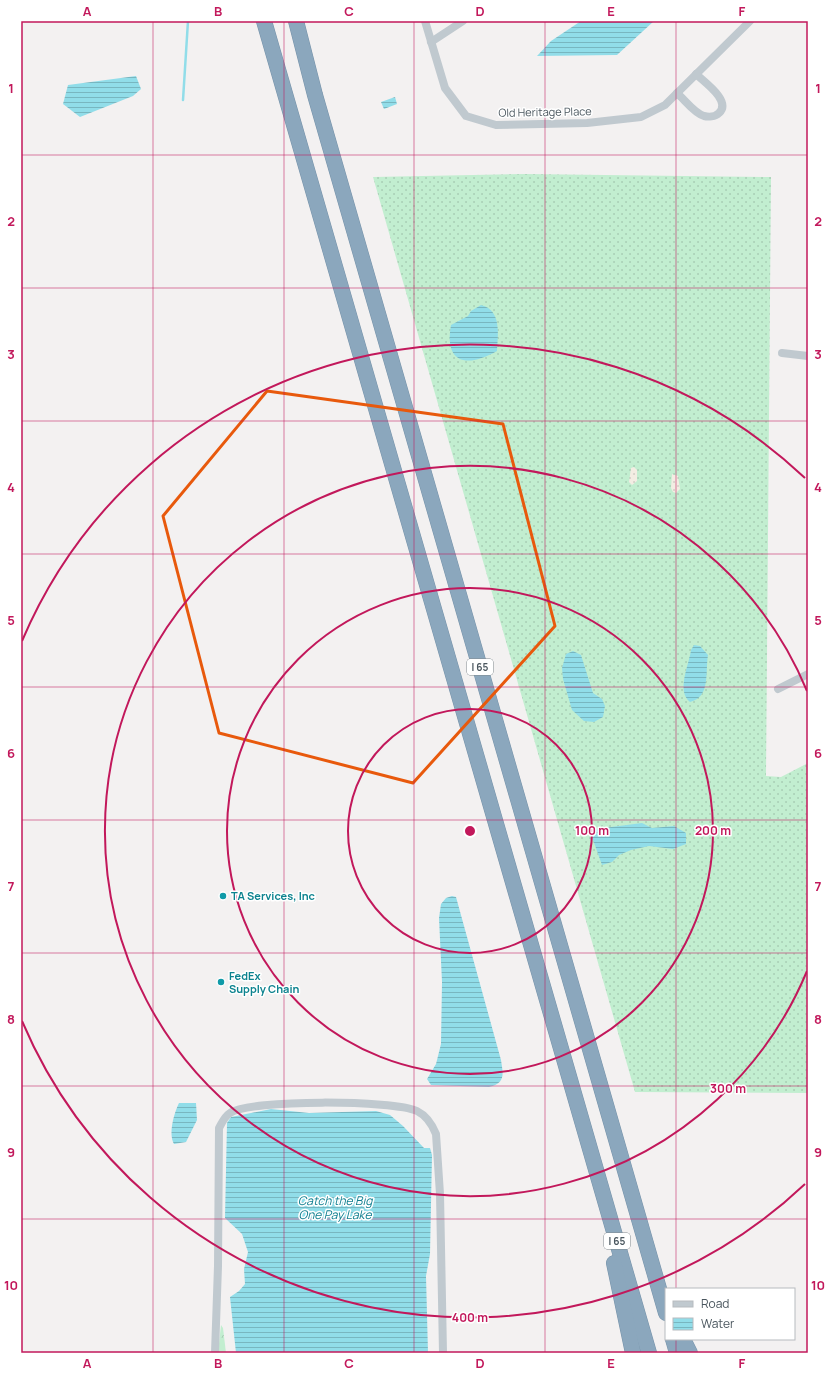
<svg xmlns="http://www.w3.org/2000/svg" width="829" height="1374" font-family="Manrope,sans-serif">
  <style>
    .grass { fill: url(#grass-dots) }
    .forest { fill: url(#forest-crowns) }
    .sand { fill: url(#sand-dots) }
    .water { fill: url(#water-rules) }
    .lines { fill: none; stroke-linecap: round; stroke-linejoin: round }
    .stream { stroke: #91dde9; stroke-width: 2.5 }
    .motorway-casing { stroke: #7692a9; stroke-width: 16 }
    .minor { stroke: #c0c9cf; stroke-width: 8 }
    .motorway { stroke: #8ba7bd; stroke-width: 15 }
    .marked { fill: none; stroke: #e8590c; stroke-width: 3; stroke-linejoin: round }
    .grid { fill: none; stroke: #c2185b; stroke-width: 1; stroke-opacity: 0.55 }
    .ring { fill: none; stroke: #c2185b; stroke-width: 2 }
    .culture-dot { fill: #0f9aa8; stroke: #fff; stroke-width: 1.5 }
    .labels { text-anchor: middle; stroke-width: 3; stroke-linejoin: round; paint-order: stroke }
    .shield { fill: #fff; stroke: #80898e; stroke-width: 1 }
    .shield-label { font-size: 10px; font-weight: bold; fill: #4a565e }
    .street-label { font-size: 11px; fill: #4a565e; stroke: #fff }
    .culture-label { font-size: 11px; font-weight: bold; fill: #0d838f; stroke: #fff; text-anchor: start }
    .water-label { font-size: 12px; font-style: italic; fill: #128091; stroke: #fff }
    .centre { fill: #c2185b; stroke: #fff; stroke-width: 2 }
    .ring-label { font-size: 12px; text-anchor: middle; font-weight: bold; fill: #c2185b; stroke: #fff; stroke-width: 3; stroke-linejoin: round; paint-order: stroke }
    .neatline { fill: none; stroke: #c2185b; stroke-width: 1.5 }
    .grid-label { font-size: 13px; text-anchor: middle; font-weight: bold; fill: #c2185b }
  </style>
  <defs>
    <pattern id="grass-dots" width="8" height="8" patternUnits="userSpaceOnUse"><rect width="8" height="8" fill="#c2eed0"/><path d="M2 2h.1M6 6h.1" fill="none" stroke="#a8ceb5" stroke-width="1.8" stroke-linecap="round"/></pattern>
    <pattern id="forest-crowns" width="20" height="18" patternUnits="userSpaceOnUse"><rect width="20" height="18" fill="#c2eed0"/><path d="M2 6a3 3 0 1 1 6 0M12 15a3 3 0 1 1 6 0" fill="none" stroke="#a8ceb5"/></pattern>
    <pattern id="sand-dots" width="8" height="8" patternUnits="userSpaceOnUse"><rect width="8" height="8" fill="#f3ede3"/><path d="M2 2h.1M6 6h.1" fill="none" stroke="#d2cdc5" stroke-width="1.8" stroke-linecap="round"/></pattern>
    <pattern id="water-rules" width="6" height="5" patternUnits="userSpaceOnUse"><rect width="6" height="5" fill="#91dde9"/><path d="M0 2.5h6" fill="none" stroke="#78b6c0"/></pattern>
  </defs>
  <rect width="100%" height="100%" fill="#f3f1f1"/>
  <!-- grass -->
  <polygon class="grass" points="525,174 771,177 766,776 781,777 808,763 808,1093 635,1092 373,177"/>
  <!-- forest -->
  <polygon class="forest" points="221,1325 223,1328 226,1353 218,1353"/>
  <!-- sand -->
  <g class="sand">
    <polygon points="634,467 637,470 637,481 632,485 629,482 631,468"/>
    <polygon points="672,474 678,476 680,489 676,493 673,492 671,488"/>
  </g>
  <!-- water -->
  <g class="water">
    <polygon points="581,21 654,21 617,55 537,56 551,41"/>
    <polygon points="136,76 141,89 133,96 80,117 63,104 68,85"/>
    <polygon points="395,97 397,104 384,109 381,102"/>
    <path d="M481,305C502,310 498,335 497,351C467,368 444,364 451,325L468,316L471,311Z"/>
    <path d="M694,645L700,646L708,655C705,672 711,697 690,702C676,691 689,665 691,650Z"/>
    <polygon points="573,651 581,655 593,693 602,699 605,706 603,717 594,722 584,721 572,710 563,679 562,668 566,654"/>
    <polygon points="642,823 652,828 674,826 686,833 686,844 673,849 649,846 631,850 619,855 612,862 602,865 592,837 596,829"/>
    <path d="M452,896L456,897L501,1060C503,1074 506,1083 489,1087L431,1085L427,1079L436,1064L441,1044L442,982L439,918L441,904L446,898Z"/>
    <path d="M179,1103H196L197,1120L186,1142L174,1144C168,1134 174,1113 179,1103Z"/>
    <polygon points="271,1109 309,1113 376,1111 390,1115 403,1126 424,1148 430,1148 432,1155 430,1254 426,1276 428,1353 236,1353 230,1297 239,1291 245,1284 244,1269 248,1252 242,1234 225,1218 227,1123 231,1117"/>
  </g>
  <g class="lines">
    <!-- stream -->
    <polyline class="stream" points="183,100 188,21"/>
    <defs>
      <g id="motorway">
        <polyline points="264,21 649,1353"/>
        <polyline points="296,21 315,95 666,1313"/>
        <polyline points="614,1263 633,1353"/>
        <polyline points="673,1339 677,1353"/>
        <polyline points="683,1339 690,1353"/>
      </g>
    </defs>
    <!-- motorway casing -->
    <use href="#motorway" class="motorway-casing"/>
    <!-- minor -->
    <g class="minor">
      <polyline points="425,21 445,88 466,116 496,125 587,123 641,117 665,105 750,21"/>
      <polyline points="431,42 463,21"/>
      <path d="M677,93C685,100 694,113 704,116C708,117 715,117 719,113C732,101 704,82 696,74"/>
      <polyline points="782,353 808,356"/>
      <polyline points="778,689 808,674"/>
      <path d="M215,1353L218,1266L219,1128C222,1123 224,1117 230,1113C250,1099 394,1100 417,1111C427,1116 432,1124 436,1134L440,1194L443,1353"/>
    </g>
    <!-- motorway -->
    <use href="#motorway" class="motorway"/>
  </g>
  <!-- marked area -->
  <path class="marked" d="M267,391L503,424L555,626L413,783L219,733L163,516Z"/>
  <!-- grid -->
  <path class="grid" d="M153,21V1353M284,21V1353M414,21V1353M545,21V1353M676,21V1289M21,155H808M21,288H808M21,421H808M21,554H808M21,687H808M21,820H808M21,953H808M21,1086H808M21,1219H808M676,1339V1353"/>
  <!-- distance rings -->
  <g class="ring">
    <circle cx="470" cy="831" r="122"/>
    <circle cx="470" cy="831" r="243"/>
    <path d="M807 971A365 365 0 1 1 807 691"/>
    <path d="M805 1184A487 487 0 0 1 22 1021M22 641A487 487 0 0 1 805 478"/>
  </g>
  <!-- markers -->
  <g class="culture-dot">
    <circle cx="223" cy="896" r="4"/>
    <circle cx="221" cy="982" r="4"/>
  </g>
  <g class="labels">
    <!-- shield labels -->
    <g class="shield">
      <rect x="467" y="659" width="26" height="16" rx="3"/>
      <rect x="604" y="1233" width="26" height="16" rx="3"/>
    </g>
    <g class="shield-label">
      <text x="480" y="671">I 65</text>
      <text x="617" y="1245">I 65</text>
    </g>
    <!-- street labels -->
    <g class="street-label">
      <text transform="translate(545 112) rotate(-1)" y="4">Old Heritage Place</text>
    </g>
    <!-- culture labels -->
    <g class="culture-label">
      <text x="231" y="900">TA Services, Inc</text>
      <text x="229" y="980">FedEx<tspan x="229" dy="13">Supply Chain</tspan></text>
    </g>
    <!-- water labels -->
    <g class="water-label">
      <text x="335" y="1205">Catch the Big<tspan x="335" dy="14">One Pay Lake</tspan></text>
    </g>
  </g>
  <circle cx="470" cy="831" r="6" class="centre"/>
  <g class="ring-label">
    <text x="592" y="835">100 m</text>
    <text x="713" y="835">200 m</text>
    <text x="728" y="1093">300 m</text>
    <text x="470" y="1322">400 m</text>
  </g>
  <!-- border -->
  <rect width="829" height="1374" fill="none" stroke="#ffffff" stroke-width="44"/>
  <!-- legend -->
  <rect x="665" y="1288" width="130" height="52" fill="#ffffff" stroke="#b7bbbf"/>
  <rect x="673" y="1301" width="20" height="6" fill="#c0c9cf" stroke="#b7bbbf"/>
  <text x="701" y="1308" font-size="12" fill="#4a565e">Road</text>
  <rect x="673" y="1318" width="20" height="12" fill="url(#water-rules)" stroke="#b7bbbf"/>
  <text x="701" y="1328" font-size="12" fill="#4a565e">Water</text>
  <rect x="22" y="22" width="785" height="1330" class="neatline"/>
  <g class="grid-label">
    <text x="87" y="16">A</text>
    <text x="218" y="16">B</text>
    <text x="349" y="16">C</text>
    <text x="480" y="16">D</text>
    <text x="611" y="16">E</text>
    <text x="742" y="16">F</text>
    <text x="11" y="93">1</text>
    <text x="818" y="93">1</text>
    <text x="11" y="226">2</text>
    <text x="818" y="226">2</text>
    <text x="11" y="359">3</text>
    <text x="818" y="359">3</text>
    <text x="11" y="492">4</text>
    <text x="818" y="492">4</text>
    <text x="11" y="625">5</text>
    <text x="818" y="625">5</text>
    <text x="11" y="758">6</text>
    <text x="818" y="758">6</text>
    <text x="11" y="891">7</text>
    <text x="818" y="891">7</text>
    <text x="11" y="1024">8</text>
    <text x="818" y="1024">8</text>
    <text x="11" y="1157">9</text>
    <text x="818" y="1157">9</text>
    <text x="11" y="1290">10</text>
    <text x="818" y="1290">10</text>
    <text x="87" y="1368">A</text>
    <text x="218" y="1368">B</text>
    <text x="349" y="1368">C</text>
    <text x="480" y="1368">D</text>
    <text x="611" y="1368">E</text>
    <text x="742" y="1368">F</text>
  </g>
</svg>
